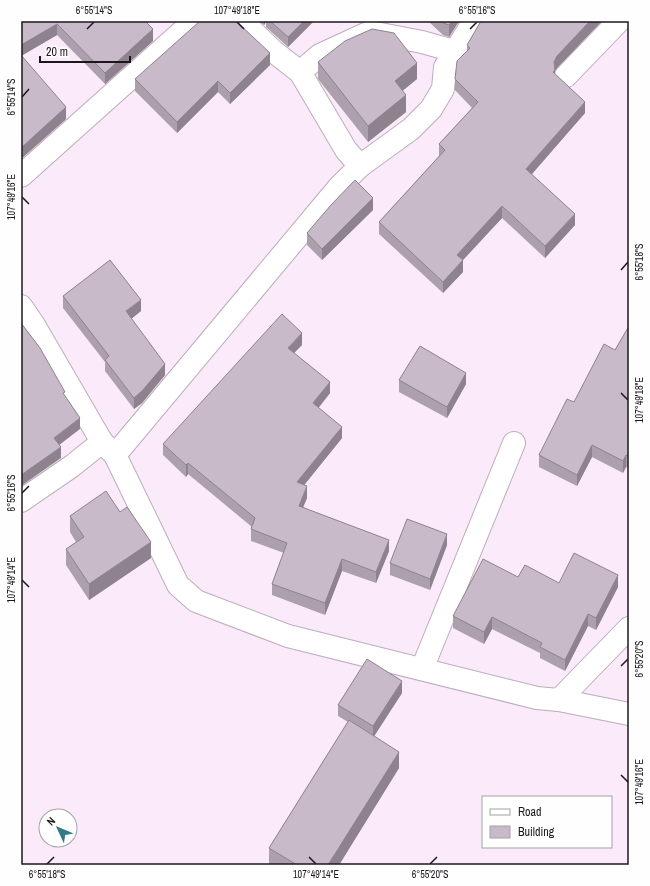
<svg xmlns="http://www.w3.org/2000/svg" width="650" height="886" font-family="'Archivo Narrow',sans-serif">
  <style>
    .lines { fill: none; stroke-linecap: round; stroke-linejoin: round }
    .street-casing { stroke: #bbadbb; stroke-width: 24 }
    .street { stroke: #fff; stroke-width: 22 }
    .wall { fill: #ada0ad }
    .shaded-wall { fill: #8d828d }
    .building { fill: #c9bac9; stroke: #8d828d }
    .ticks { fill: none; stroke: #1c171c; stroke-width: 1.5 }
    .neatline { fill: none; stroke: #1c171c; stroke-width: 1.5 }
    .ticks-label { font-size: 10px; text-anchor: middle; fill: #1c171c }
  </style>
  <rect width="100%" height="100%" fill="#fbebfa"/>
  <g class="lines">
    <defs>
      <g id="street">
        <polyline points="300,72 320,55 370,32 422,42 454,51"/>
        <polyline points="566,76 619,21"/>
        <polyline points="360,166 411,129 431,109 443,89 445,67 474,21"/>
        <polyline points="21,176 194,21"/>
        <polyline points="21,306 34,325 102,442"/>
        <polyline points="115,455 339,187 360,166 346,150 300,72 273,51 242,21"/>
        <polyline points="21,501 72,466 102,442 115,455 178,585 196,601 288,636 537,698 559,700 629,628"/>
        <polyline points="422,669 514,443"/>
        <polyline points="559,700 629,714"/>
      </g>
    </defs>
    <!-- street casing -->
    <use href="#street" class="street-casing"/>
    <!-- street -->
    <use href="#street" class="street"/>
  </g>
  <!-- wall -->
  <g class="wall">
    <polygon points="21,21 145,21 153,41 105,84 57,35 21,56 66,119 21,159"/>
    <polygon points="259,21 314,21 288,47 266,27 266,22 264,25"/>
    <polygon points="428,21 459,21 449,37 443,35"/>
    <polygon points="481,21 602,21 557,68 555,71 555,74 585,113 531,174 575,225 545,258 502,218 463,260 463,272 443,293 379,234 379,222 439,156 439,144 472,108 455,90 455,79 467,51 467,45"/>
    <polygon points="318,62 417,79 402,91 406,112 368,142 318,79"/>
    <polygon points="270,65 230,104 218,92 177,133 135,91 135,79"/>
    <polygon points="373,210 322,260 307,245 307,233"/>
    <polygon points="63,296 141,311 131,319 165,375 142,403 134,409 105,371 105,362 63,308"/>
    <polygon points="629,326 629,468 626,467 623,473 592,457 577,486 539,467 539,455 574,402 615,350"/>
    <polygon points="302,345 294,353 330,393 318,408 342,438 304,485 307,498 303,507 389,551 376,583 342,571 325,615 272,595 272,584 284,553 251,541 251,529 252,527 188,474 186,477 163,455 163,444"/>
    <polygon points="399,380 466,384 447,418 399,392"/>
    <polygon points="120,512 151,558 89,600 66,565 66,549 76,542 70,532 70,516"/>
    <polygon points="447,545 430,590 390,575 390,563"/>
    <polygon points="518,577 559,583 618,587 596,630 588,626 565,671 540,658 540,653 492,629 484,644 453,628 453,616"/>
    <polygon points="402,693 374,736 399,768 339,865 270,865 269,864 269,848 348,722 338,716 338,705"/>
  </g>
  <!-- shaded-wall -->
  <g class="shaded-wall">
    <polygon points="264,21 266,21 266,22 264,25"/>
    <polygon points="304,21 314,21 288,47 288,37"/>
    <polygon points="452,21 459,21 449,37 449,25"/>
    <polygon points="590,21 602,21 557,68 555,71 555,81 553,72 554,62 557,56"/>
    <polygon points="57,24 57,35 21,56 21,45"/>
    <polygon points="153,29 153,41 105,84 105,73"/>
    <polygon points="270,53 270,65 230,104 230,93"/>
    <polygon points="417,63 417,79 395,97 395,81"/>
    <polygon points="218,81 218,92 177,133 177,122"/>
    <polygon points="406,95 406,112 368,142 368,126"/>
    <polygon points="585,102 585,113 526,181 526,169"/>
    <polygon points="66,107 66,119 21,159 21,148"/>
    <polygon points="373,198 373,210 322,260 322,249"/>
    <polygon points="502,206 502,218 463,260 463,272 443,293 443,282 457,255"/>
    <polygon points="575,214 575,225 545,258 545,246"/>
    <polygon points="141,300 141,311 126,323 126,311"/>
    <polygon points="302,333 302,345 288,359 288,348"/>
    <polygon points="165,364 165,375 142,403 134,409 134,398"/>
    <polygon points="466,373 466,384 447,418 447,407"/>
    <polygon points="330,382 330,393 313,415 313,403"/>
    <polygon points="80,418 80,429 54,449 54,438"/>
    <polygon points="342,427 342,438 297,494 297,482"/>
    <polygon points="592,445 592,457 577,486 577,475"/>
    <polygon points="61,447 61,458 21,486 21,475"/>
    <polygon points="626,455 626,467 623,473 623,461"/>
    <polygon points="188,463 188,474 186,477 186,465"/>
    <polygon points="307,486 307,498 299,517 299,506"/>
    <polygon points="447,534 447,545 430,590 430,579"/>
    <polygon points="389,540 389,551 376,583 376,572"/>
    <polygon points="151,542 151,558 89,600 89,584"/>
    <polygon points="342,559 342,571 325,615 325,603"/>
    <polygon points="618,575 618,587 596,630 596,618"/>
    <polygon points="588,614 588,626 565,671 565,660"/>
    <polygon points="492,617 492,629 484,644 484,632"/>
    <polygon points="402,681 402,693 373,738 373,726"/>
    <polygon points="399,752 399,768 339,865 328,865"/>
  </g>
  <!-- building -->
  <g class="building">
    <polygon points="21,21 145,21 153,29 105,73 57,24 21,45"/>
    <polygon points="200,21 236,21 270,53 230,93 218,81 177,122 135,79"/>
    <polygon points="270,21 304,21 288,37"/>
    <polygon points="441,21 452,21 449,25 443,23"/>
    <polygon points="481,21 590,21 557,56 554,62 555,70 553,72 585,102 526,169 575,214 545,246 502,206 457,255 463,260 443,282 379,222 445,150 439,144 478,102 455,79 457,61 470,48 467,45"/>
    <polygon points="372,29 394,33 417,63 395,81 406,95 368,126 318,62 345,41"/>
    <polygon points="21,55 66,107 21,148"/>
    <polygon points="355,180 373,198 322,249 307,233 331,205"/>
    <polygon points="110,260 141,300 126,311 165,364 142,391 134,398 105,360 109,356 63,296"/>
    <polygon points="282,314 302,333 288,348 330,382 313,403 342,427 297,482 307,486 299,506 389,540 376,572 342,559 325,603 272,584 287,543 251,529 255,518 188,463 186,465 163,444"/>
    <polygon points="21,323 40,348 65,392 63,393 80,418 54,438 61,447 21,475"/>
    <polygon points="629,326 629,456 626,455 623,461 592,445 577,475 539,455 567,399 574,402 604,344 615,350"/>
    <polygon points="420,346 466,373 447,407 399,380"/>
    <polygon points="106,491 120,512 127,507 151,542 89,584 66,549 84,537 70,516"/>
    <polygon points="407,519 447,534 430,579 390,563"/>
    <polygon points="574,553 618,575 596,618 588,614 565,660 540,647 542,643 492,617 484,632 453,616 483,559 518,577 525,565 559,583"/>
    <polygon points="367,659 402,681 373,726 338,705"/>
    <polygon points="349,720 399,752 328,865 297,865 269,848"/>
  </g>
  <!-- ticks -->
  <path class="ticks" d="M237,22L244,29M87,29L94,22M470,29L477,22M22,97L29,89M22,197L29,204M621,270L628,262M621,393L628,400M22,493L29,486M22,580L29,587M621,666L628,659M621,775L628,782M309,857L316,864M47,864L54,857M430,864L437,857"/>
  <!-- border -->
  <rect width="650" height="886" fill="none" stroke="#fefefe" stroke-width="44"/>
  <!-- legend -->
  <rect x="482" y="796" width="130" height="52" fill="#fefefe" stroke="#a4a2a4"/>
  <rect x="490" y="809" width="20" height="6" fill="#ffffff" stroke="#a4a2a4"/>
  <text x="518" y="816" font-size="12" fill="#1c171c">Road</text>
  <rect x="490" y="826" width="20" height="12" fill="#c9bac9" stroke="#a4a2a4"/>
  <text x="518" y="836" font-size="12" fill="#1c171c">Building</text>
  <!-- north arrow -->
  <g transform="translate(58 828) rotate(314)"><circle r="19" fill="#fefefe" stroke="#a4a2a4"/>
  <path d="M0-3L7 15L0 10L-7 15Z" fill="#337b82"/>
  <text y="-6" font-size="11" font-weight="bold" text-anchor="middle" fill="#1c171c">N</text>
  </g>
  <!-- scale -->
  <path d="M40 56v6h90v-6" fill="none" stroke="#1c171c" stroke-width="2"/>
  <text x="46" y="56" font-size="12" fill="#1c171c" stroke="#fefefe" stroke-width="3" paint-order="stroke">20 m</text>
  <rect x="22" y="22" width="606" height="842" class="neatline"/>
  <g class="ticks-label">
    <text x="94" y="14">6°55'14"S</text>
    <text x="237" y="14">107°49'18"E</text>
    <text x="477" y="14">6°55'16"S</text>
    <text transform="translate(11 97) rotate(-90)" y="4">6°55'14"S</text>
    <text transform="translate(11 197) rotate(-90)" y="4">107°49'16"E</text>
    <text transform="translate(639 262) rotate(-90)" y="4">6°55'18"S</text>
    <text transform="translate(639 400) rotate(-90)" y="4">107°49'18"E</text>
    <text transform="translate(11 493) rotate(-90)" y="4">6°55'16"S</text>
    <text transform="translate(11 580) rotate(-90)" y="4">107°49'14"E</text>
    <text transform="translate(639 659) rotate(-90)" y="4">6°55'20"S</text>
    <text transform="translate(639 782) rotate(-90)" y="4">107°49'16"E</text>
    <text x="47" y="878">6°55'18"S</text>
    <text x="316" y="878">107°49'14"E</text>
    <text x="430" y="878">6°55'20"S</text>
  </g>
</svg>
